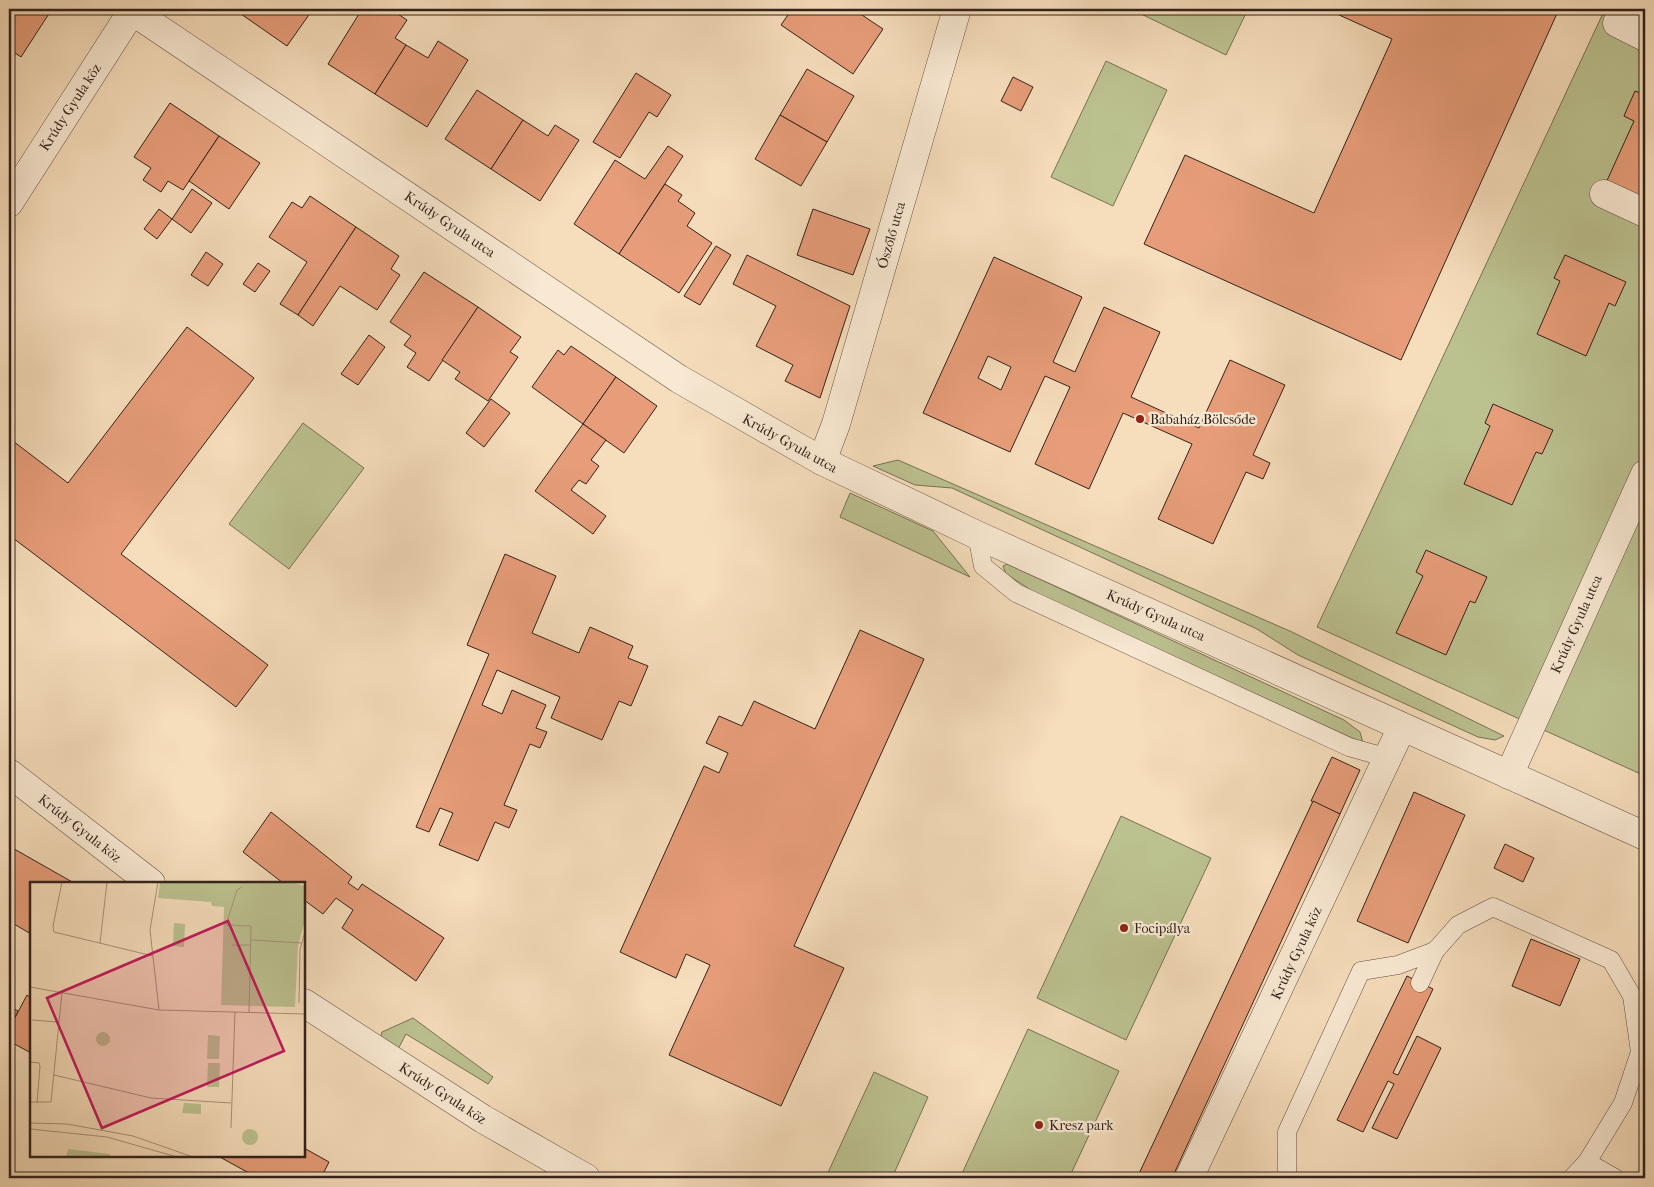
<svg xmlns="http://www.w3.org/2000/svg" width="1654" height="1187" font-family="'IM FELL French Canon',serif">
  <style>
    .green { fill: #bcc190; stroke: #777256 }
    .building { fill: #e79d79; stroke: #32221c; fill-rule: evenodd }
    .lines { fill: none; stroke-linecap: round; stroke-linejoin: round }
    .lane-casing { stroke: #635144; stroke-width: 19 }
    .street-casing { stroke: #635144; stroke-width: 29 }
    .lane { stroke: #f9e9d3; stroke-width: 18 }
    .street { stroke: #f9e9d3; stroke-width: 28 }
    .poi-dot { fill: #8f2418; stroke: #f9e9d3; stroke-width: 2 }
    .labels { text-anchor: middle; stroke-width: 4.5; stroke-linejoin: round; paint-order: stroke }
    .street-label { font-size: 14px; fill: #32221c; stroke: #f9e9d3 }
    .poi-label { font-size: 14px; fill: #32221c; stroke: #f9e9d3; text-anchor: start }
    .inset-road { fill: none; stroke: #a8927b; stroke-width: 1 }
    .view { fill: #c2185b; fill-opacity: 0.15; stroke: #c2185b; stroke-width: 2.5 }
    .inset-edge { fill: none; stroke: #32221c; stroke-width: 2.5 }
  </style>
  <rect width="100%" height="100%" fill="#f6ddbb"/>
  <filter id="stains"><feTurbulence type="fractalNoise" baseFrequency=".004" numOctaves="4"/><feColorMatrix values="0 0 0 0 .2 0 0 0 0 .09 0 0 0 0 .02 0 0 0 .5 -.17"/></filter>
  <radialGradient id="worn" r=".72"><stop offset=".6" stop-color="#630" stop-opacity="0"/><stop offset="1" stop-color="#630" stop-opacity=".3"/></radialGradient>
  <!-- green -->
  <g class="green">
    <polygon points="1141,9 1248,9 1226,55 1139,13"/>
    <polygon points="1605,9 1645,9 1645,776 1317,627"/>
    <polygon points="1106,61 1167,90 1113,206 1051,177"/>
    <polygon points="303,423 364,468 289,569 229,524"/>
    <polygon points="898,460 1292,632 1504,736 1495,740 1478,737 1298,655 1257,629 952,488 915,485 873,466"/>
    <polygon points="850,493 933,531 970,577 840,517"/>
    <polygon points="1007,564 1344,720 1360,732 1363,743 1037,594 1006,574 1003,566"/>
    <polygon points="1121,816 1211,858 1126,1040 1037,998"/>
    <polygon points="413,1018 493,1077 488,1084 406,1034 396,1053 380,1038 382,1032"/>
    <polygon points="1028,1029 1119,1071 1069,1178 960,1178"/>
    <polygon points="874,1072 928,1097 892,1178 828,1178 826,1177"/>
  </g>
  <!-- building -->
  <g class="building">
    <polygon points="9,9 52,9 21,57 9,49"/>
    <polygon points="245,9 313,9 287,46 241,14"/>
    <polygon points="362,9 402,9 398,14 407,20 395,38 406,45 375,94 328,64"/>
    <polygon points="792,9 853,9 883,29 853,74 781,25"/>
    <polygon points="1326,9 1559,9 1401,360 1144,244 1185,155 1314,213 1392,39"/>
    <polygon points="438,41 468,60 427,127 375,94 406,45 428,58"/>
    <polygon points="807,69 854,96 827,142 780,115"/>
    <polygon points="636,73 671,95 657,117 649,112 620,158 593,142"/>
    <polygon points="1013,77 1033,87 1021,111 1001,101"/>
    <polygon points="477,90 523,120 491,169 445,139"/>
    <polygon points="1635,91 1645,95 1645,204 1605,185 1634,121 1624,116"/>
    <polygon points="170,103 219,136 183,190 168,181 161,192 143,180 151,168 134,157"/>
    <polygon points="780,115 827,142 801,186 755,159"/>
    <polygon points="523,120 548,136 555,125 579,140 540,201 491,169"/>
    <polygon points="219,136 260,163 229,209 189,181"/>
    <polygon points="668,146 683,156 619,254 574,224 615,160 645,179"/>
    <polygon points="665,184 682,195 678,201 695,213 687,226 712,243 679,293 619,254"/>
    <polygon points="192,189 212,203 191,233 172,219"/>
    <polygon points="310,196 356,227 298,315 280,304 307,262 269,237 292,202 302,208"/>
    <polygon points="159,209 172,219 157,239 144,229"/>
    <polygon points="813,209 870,229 853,275 797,255"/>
    <polygon points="356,227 399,256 391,269 400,275 377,310 340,286 313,326 298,315"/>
    <polygon points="716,246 731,255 700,305 684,296"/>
    <polygon points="206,252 223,264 208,286 191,275"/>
    <polygon points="747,255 850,306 820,398 785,381 793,365 756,346 776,306 733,284"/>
    <polygon points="1565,255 1626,282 1615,306 1609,303 1586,356 1537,334 1560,281 1554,278"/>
    <path d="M994,257L1082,297L1053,362L1075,372L1104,307L1160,332L1131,397L1199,428L1230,360L1285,385L1253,455L1270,463L1263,479L1246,472L1213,544L1158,519L1192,444L1123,413L1089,489L1035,464L1070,387L1045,376L1010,452L923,413ZM988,356L1011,367L1001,390L978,378Z"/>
    <polygon points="258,263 270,271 255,292 243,284"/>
    <polygon points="424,272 478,307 429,381 407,367 416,353 404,345 411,336 390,322"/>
    <polygon points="478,307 521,337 510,352 518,357 488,401 455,379 460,372 442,360"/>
    <polygon points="187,327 254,378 121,554 268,665 236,707 9,535 9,438 68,483"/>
    <polygon points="369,335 385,347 358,385 341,374"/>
    <polygon points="571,346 616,377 583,424 532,387 558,350 564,355"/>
    <polygon points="616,377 657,406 624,453 583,424"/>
    <polygon points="491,399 510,413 484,447 466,433"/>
    <polygon points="1493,404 1553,430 1542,454 1536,452 1512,505 1464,484 1490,426 1485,423"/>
    <polygon points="583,424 606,440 591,460 599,466 586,484 579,480 571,490 606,516 593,534 535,491"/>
    <polygon points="1426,550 1487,577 1475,603 1470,601 1446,655 1396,633 1423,576 1416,572"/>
    <polygon points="505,554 556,576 532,633 579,653 590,627 633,646 628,658 648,666 631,706 619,701 602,740 551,718 560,697 497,670 482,705 502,714 512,690 546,705 536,728 547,732 540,748 530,744 504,805 517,810 509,828 495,822 478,861 439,845 453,813 440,808 429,832 416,827 489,654 467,645"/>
    <polygon points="860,630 924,659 794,946 844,968 781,1106 669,1055 710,965 686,954 676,978 620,952 704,766 719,773 728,753 706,743 719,716 742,726 754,701 815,729"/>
    <polygon points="1332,757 1360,770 1340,814 1311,801"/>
    <polygon points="1414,792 1465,815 1408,943 1357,921"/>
    <polygon points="1313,801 1340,814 1172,1178 1137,1178"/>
    <polygon points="271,812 352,877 348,883 358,890 362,884 444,938 416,981 342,928 353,910 336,898 323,914 304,900 304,883 283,883 243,852"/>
    <polygon points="1505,844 1534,858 1523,882 1494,868"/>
    <polygon points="9,846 74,883 31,883 31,934 9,921"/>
    <polygon points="1531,939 1580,959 1560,1006 1512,986"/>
    <polygon points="1407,976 1433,989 1393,1073 1398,1075 1417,1036 1441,1048 1397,1139 1372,1128 1394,1084 1388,1081 1363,1132 1337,1120"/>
    <polygon points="27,995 31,998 31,1053 9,1041 9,1029"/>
    <polygon points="9,1006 18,1011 9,1029"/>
    <polygon points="304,1148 329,1162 321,1178 258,1178 218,1156 304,1156"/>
  </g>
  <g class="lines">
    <defs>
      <g id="lane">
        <polyline points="977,535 983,566 1016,593 1349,747 1388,758"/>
        <polyline points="1420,983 1435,951 1458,925 1493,907 1611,960 1632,996 1640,1052 1623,1103 1587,1162 1572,1178"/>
        <polyline points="1587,1162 1615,1178"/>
        <polyline points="1287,1178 1287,1132 1361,971 1398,965 1435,951"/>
      </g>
      <g id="street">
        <polyline points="129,9 679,379 822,461 977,535 1645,836"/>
        <polyline points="1628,9 1617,23 1645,37"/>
        <polyline points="1604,194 1645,213"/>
        <polyline points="9,203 132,11"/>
        <polyline points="822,461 836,424 957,9"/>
        <polyline points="9,773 151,883"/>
        <polyline points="1509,775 1645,474"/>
        <polyline points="304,1003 483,1119 586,1178"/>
        <polyline points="1189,1178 1402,727"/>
      </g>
    </defs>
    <!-- lane casing -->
    <use href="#lane" class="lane-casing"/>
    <!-- street casing -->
    <use href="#street" class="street-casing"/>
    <!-- lane -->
    <use href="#lane" class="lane"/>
    <!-- street -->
    <use href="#street" class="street"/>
  </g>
  <!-- markers -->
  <g class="poi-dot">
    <circle cx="1140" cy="419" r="5"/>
    <circle cx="1124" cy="928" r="5"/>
    <circle cx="1039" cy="1125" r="5"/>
  </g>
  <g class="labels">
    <!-- street labels -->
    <g class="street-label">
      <text transform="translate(70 107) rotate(-57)" y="5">Krúdy Gyula köz</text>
      <text transform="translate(450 224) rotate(34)" y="5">Krúdy Gyula utca</text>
      <text transform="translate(891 235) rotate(-74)" y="5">Ószőlő utca</text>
      <text transform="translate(790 443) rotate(29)" y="5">Krúdy Gyula utca</text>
      <text transform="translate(1156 615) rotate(24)" y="5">Krúdy Gyula utca</text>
      <text transform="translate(1576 624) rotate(-66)" y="5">Krúdy Gyula utca</text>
      <text transform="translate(80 828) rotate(38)" y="5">Krúdy Gyula köz</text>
      <text transform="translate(1296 953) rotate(-65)" y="5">Krúdy Gyula köz</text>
      <text transform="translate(443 1093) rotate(33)" y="5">Krúdy Gyula köz</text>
    </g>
    <!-- poi labels -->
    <g class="poi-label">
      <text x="1150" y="424">Babaház Bölcsőde</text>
      <text x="1134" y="933">Focipálya</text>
      <text x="1049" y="1130">Kresz park</text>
    </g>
  </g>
  <!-- overview -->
  <g transform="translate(30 882)">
    <rect width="275" height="275" fill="#f6ddbb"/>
    <path d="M130,0H261L275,4V39L268,63L265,125L191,123L194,25L182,24L181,20L128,16ZM144,41L155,42L154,65L143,64ZM66 157a7 7 0 1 1 14 0a7 7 0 1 1-14 0ZM178,153L190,154L189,177H177ZM178,181H190L189,205H177ZM154,221L171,222V232L152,231ZM212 255a8 8 0 1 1 16 0a8 8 0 1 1-16 0ZM38,267L80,272V275H36Z" fill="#bcc190"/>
    <path class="inset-road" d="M32,0L23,44L24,50L123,74M128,0L120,48L129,128M212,5L207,8L196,43L221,44L219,131M221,58L272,61M70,61L77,0M202,63H221M0,105L129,128L275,132M269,121L270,67L275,50M2,138L27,140M0,180L9,181L10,184L7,221M24,193L121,216L201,221M0,220H21L32,111M0,241L37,242L103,254L163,275M201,246L205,130M0,247L77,255L147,275"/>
    <path class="view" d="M198,39L254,169L72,246L17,116Z"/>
    <rect width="275" height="275" class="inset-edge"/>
  </g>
  <!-- margin -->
  <rect width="1654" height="1187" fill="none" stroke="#f6ddbb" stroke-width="30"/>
  <rect x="10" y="10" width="1634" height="1167" fill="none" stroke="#32221c" stroke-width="2.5"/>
  <rect x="15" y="15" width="1624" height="1157" fill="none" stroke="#32221c"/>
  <rect width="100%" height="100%" filter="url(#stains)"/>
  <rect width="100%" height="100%" fill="url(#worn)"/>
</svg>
